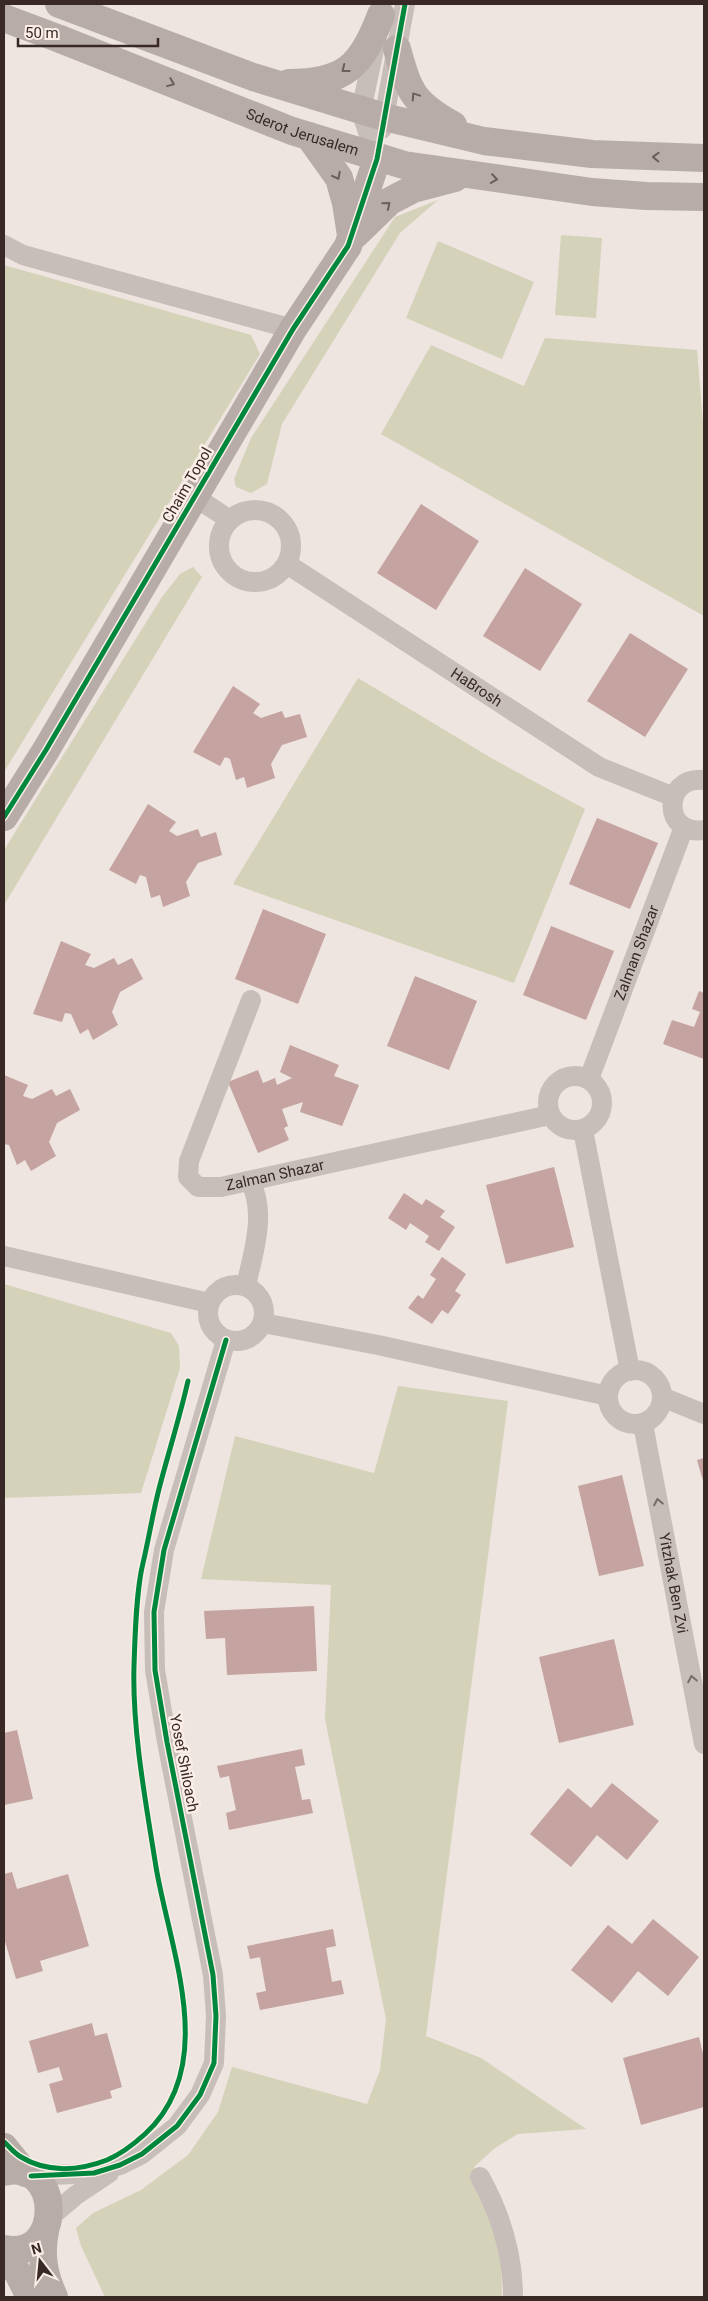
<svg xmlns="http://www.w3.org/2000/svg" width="708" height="2301" font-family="Roboto,sans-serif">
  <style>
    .green { fill: #d4d2b9 }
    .building { fill: #c4a3a0 }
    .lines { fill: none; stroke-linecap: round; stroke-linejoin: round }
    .street { stroke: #c7bdb9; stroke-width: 20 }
    .secondary { stroke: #b8aca9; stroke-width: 28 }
    .secondary-bridge { stroke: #b8aca9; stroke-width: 28 }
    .cycleway-casing { stroke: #fbeee7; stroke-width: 8 }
    .cycleway { stroke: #00873e; stroke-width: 5 }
    .oneway { stroke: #6b5d5b }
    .oneway2 { stroke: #786c69 }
    .labels { text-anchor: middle; stroke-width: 5; stroke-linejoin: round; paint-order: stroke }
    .street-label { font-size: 15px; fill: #382927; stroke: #fbeee7 }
  </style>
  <rect width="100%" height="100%" fill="#eee4e0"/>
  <!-- green -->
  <g class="green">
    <polygon points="438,200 400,233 282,424 267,484 251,493 236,487 234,479 251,438 395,217"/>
    <polygon points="561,235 602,238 596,318 555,315"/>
    <polygon points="438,241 534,282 502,359 406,318"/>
    <polygon points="4,265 251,335 260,354 4,772"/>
    <polygon points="545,338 697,350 704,435 704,616 381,434 431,345 524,386"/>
    <polygon points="193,567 202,577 4,905 4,850 162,597 180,574"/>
    <polygon points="358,678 493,759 585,809 514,983 233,884"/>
    <polygon points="4,1284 171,1333 179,1346 180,1368 141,1493 4,1498"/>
    <polygon points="398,1386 508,1401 426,2036 481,2058 586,2129 518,2134 495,2148 474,2167 476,2187 501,2244 502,2297 105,2297 81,2246 76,2228 93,2213 141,2190 188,2155 218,2112 232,2067 367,2104 380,2070 386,2019 325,1719 331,1585 201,1579 235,1436 374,1473"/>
  </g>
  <!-- building -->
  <g class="building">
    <polygon points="421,504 479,541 436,610 377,573"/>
    <polygon points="525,568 582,604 540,671 483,636"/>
    <polygon points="630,633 688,669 645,737 587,701"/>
    <polygon points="233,686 260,704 253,713 261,718 282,711 285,718 300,714 307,737 282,745 271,764 275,778 247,788 244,777 236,780 230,759 225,757 220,766 193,752"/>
    <polygon points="148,804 176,822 169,831 177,836 198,829 201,837 216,832 222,855 198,863 186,882 190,896 163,907 160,895 151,898 146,877 140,875 136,884 109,870"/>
    <polygon points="597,818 658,843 630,909 569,884"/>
    <polygon points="263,909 326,934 298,1004 235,979"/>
    <polygon points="551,926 614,951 586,1020 523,995"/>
    <polygon points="61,941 91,954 85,965 94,968 114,958 118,965 132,958 143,979 120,992 112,1012 118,1025 93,1040 88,1029 80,1034 71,1014 65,1013 62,1022 33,1014"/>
    <polygon points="415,976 477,1001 449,1070 387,1046"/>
    <polygon points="699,991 704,993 704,1059 663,1044 672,1020 694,1027 700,1012 692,1009"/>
    <polygon points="290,1045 339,1065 334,1076 359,1085 342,1126 300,1112 303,1102 282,1109 288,1126 284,1128 289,1140 258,1153 228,1082 258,1070 263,1083 275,1078 277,1085 292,1078 280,1072"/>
    <polygon points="4,1075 28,1085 23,1096 32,1099 52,1089 56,1096 70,1089 80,1110 57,1123 49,1142 56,1156 31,1171 25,1160 17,1165 9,1145 4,1144"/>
    <polygon points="554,1167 574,1247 506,1264 486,1185"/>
    <polygon points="404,1193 422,1205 426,1199 445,1211 440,1217 455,1227 439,1251 425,1242 429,1236 410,1223 406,1230 388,1218"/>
    <polygon points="442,1257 466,1274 455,1291 461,1295 448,1314 442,1310 432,1324 408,1308 418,1295 423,1299 436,1279 430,1275"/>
    <polygon points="704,1458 704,1484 697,1460"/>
    <polygon points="622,1475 644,1566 599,1576 578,1486"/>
    <polygon points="314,1606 317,1671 227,1675 225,1638 206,1639 204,1611"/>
    <polygon points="614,1639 634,1725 559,1743 539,1657"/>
    <polygon points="17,1730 33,1799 4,1805 4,1733"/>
    <polygon points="302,1749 305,1765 295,1767 302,1800 310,1799 313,1813 229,1830 226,1813 236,1810 229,1776 220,1778 217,1766"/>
    <polygon points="612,1783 659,1821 627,1860 597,1835 571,1867 530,1834 568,1788 591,1808"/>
    <polygon points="12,1872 17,1889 68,1874 89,1946 40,1961 43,1971 16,1979 4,1938 4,1874"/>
    <polygon points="653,1919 699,1957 668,1996 638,1971 612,2003 571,1970 608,1925 632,1944"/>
    <polygon points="333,1929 336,1946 326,1948 332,1982 341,1980 344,1994 260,2010 256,1993 266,1991 260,1957 250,1959 247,1946"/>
    <polygon points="92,2023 95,2036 107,2033 122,2087 110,2091 112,2098 57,2113 49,2084 63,2080 59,2067 38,2073 29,2041"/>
    <polygon points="699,2037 704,2058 704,2107 641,2125 623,2058"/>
  </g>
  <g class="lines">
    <!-- street -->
    <g class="street">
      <polyline points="376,40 361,111 377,159"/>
      <polyline points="382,129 405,4"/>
      <polyline points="4,245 23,255 293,329"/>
      <polyline points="195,497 230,520"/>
      <circle cx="255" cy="546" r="36"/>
      <path id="s1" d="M287,564L599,767L674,797"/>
      <path d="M704,780C661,776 663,837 704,830"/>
      <path id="s2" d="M251,1000L189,1161L188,1177L198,1187H221L550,1115"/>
      <circle cx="575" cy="1103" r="27"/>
      <path id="s3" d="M589,1079L684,827"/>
      <polyline points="583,1130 630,1371"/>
      <polyline points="4,1256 209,1303"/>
      <circle cx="236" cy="1313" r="28"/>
      <path d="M246,1286C253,1253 267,1213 250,1181"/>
      <polyline points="263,1323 378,1345 608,1396"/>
      <circle cx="635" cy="1397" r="27"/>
      <polyline points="662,1397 704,1414"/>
      <path id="s4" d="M643,1424L704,1744"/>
      <polyline points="31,2176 94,2173 120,2165 142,2154 177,2126 200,2095 214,2063 216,2016 213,1975 167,1742 155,1670 154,1612 164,1550 226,1340"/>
      <path d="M480,2177C501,2215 513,2253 513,2297"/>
      <polyline points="49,2218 76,2195 109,2173"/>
    </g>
    <!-- secondary -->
    <g class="secondary">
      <polyline points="59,4 253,77 384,117 484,141 592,154 704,158"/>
      <path id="s5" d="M60,39L292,131L404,165L592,192L646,196L704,197"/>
      <path d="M397,49C409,92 413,103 453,125"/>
      <path d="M289,83C345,83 362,66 381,15"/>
      <polyline points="309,136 339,178 346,203 351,235"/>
      <polyline points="356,234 390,201 413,189 455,178"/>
      <polyline points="4,817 46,750 293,329 348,246 377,159"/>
      <polyline points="4,2147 25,2173"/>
      <path d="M4,2172C63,2157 64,2262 4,2249"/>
      <path d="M45,2231C40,2255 44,2275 54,2297"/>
      <polyline points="4,2256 18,2273 30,2297"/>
    </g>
    <!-- secondary-bridge -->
    <polyline class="secondary-bridge" points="4,18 60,39"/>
    <defs>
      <g id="cycleway">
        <polyline points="4,817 46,750 293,329 348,246 377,159 405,4"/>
        <path d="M4,2142C9,2146 14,2153 21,2157C47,2173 79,2171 107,2160C121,2154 134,2144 145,2134C220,2065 170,1951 156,1867C146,1804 132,1729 134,1666C135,1637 136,1591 143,1563C149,1538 153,1511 160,1485C169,1451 180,1416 188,1381"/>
        <polyline points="31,2176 94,2173 120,2165 142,2154 177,2126 200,2095 214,2063 216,2016 213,1975 167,1742 155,1670 154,1612 164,1550 226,1340"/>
      </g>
    </defs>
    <!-- cycleway casing -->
    <use href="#cycleway" class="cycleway-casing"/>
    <!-- cycleway -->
    <use href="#cycleway" class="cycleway"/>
  </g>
  <!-- one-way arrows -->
  <defs><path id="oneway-chevron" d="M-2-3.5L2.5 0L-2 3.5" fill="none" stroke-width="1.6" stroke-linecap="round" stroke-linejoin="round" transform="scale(1.25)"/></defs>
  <g class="oneway">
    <use href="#oneway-chevron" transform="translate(345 69) rotate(142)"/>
    <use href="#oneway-chevron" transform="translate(171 83) rotate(22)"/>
    <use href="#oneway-chevron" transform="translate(415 96) rotate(-124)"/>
    <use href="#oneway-chevron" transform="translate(656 157) rotate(-178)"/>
    <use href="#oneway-chevron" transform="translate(337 176) rotate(62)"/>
    <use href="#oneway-chevron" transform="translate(494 179) rotate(8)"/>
    <use href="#oneway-chevron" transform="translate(387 205) rotate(-40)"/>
  </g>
  <g class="oneway2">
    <use href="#oneway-chevron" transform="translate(658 1502) rotate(-101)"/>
    <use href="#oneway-chevron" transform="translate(692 1679) rotate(-101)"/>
  </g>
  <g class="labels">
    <!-- street labels -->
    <g class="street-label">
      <text dy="5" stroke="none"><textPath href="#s5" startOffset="260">Sderot Jerusalem</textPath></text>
      <text transform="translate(187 485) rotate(-60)" y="5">Chaim Topol</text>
      <text dy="5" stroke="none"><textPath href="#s1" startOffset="226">HaBrosh</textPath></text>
      <text dy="5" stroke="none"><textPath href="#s3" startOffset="135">Zalman Shazar</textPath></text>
      <text dy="5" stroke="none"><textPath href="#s2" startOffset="281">Zalman Shazar</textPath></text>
      <text dy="5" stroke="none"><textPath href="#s4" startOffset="162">Yitzhak Ben Zvi</textPath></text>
      <text transform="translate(184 1763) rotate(79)" y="5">Yosef Shiloach</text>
    </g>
  </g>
  <!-- border -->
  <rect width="708" height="2301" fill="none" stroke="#382927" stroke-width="10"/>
  <!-- north arrow -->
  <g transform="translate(40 2261) rotate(344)" stroke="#fbeee7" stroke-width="4" paint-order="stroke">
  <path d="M0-4L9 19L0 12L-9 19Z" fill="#382927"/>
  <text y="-8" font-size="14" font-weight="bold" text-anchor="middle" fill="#382927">N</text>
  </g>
  <!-- scale -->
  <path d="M18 38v8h140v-8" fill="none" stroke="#382927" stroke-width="2.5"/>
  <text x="25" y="38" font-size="15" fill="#382927" stroke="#fbeee7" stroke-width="4" paint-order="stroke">50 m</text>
</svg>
